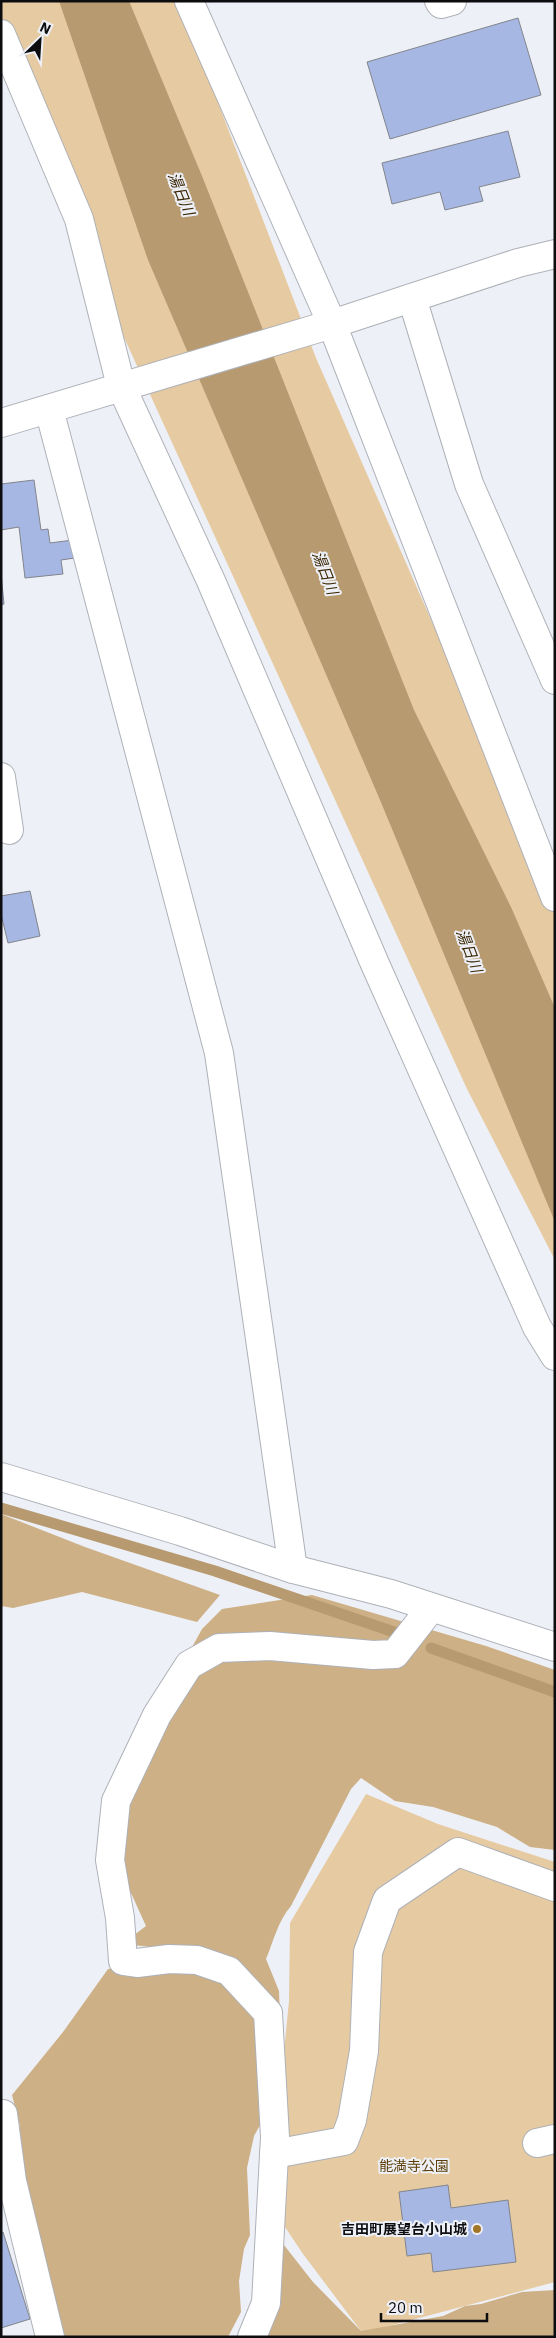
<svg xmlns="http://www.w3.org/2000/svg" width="556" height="2338" font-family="'IBM Plex Sans','Noto Sans JP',sans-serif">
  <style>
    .green { fill: #e6caa1 }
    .forest { fill: #cdb085 }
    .water { fill: #b79a70 }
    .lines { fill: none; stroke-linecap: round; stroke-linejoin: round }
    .stream { stroke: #b79a70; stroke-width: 11 }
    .building { fill: #a6b7e3; stroke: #82858b }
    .minor-casing { stroke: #aeb1b7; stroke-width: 30 }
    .minor { stroke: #fff; stroke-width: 28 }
    .poi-dot { fill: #a27527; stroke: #eef0f7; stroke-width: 2 }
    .labels { text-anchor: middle; stroke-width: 4; stroke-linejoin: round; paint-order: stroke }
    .park-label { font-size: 14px; fill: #5b3e07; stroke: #eef0f7 }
    .poi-label { font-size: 14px; font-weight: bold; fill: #0d0d10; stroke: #eef0f7; text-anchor: end }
    .water-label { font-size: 15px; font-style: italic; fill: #3c2804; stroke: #eef0f7 }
  </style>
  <rect width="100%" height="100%" fill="#eef0f7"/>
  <!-- green -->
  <g class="green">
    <polygon points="1,1 179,1 316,358 555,902 555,1260 467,1089 91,265 1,15"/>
    <polygon points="366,1794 438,1824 555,1862 555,2282 370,2331 361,2331 303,2254 269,2203 289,2001 290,1923"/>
  </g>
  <!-- forest -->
  <g class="forest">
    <polygon points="1,1514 85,1547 220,1595 197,1622 82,1592 13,1608 1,1606"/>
    <path d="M312,1595L486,1646L555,1670V1850L530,1847L497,1827L433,1807L395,1801L361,1778L351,1789L291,1906C278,1921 274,1940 266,1959L279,1991L280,2017L265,2116L254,2136L247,2168L250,2235L244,2249L239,2281L241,2312L228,2337H37L9,2164L20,2126L12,2095L63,2032L108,1969L169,1959L172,1949L122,1944L146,1926L126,1882L120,1858L128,1806L190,1651L202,1629L222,1609Z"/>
    <polygon points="280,2240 313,2282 361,2331 443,2316 465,2306 481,2304 522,2292 555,2290 555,2337 250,2337"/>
  </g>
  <!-- water -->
  <polygon class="water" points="59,1 129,1 202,176 414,710 511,907 555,1008 555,1222 380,800 148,260"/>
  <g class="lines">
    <!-- stream -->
    <g class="stream">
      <polyline points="1,1508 215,1571 394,1632"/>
      <polyline points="431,1648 555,1692"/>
    </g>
  </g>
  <!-- building -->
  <g class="building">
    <polygon points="518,18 541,95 390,139 367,62"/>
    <polygon points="508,131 520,177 479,187 483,201 445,210 440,192 392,204 382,163"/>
    <polygon points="34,480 41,530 48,529 50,543 73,540 75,558 61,560 63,574 25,578 19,527 1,530 1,484"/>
    <polygon points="1,574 4,604 1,605"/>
    <polygon points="30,891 40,936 8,943 1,914 1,896"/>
    <polygon points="448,2185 451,2208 508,2200 516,2262 433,2272 431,2253 407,2256 399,2192"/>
    <polygon points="3,2232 30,2319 1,2328 1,2233"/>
  </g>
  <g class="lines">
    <defs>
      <g id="minor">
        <polyline points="189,1 332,324 555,897"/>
        <polyline points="439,1 441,4 452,1"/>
        <polyline points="1,34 79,219 121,386 211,581 375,964 537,1327 555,1356"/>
        <polyline points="412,298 469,484 555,680"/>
        <polyline points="49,409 219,1053 293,1569"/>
        <polyline points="1,423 332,324 518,263 555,254"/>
        <polyline points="1,777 9,830"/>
        <polyline points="1,1477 180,1531 293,1569 391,1594 555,1647"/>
        <polyline points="1,2115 3,2114 12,2181 50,2337"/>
        <polyline points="537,2143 555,2139"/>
        <polyline points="274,2154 344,2141 352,2120 364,2051 368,1952 387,1900 458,1852 555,1887"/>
        <polyline points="252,2337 266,2303 275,2137 268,2013 229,1971 197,1960 169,1959 137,1963 123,1961 120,1918 110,1860 116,1801 157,1715 189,1665 219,1648 270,1646 373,1655 395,1654 431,1608"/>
      </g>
    </defs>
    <!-- minor casing -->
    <use href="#minor" class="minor-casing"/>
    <!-- minor -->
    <use href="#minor" class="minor"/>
  </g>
  <!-- markers -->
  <circle class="poi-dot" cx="477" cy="2229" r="5"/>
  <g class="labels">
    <!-- park labels -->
    <g class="park-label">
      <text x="414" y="2171">能満寺公園</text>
    </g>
    <!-- poi labels -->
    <g class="poi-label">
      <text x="467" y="2234">吉田町展望台小山城</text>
    </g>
    <!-- water labels -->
    <g class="water-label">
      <text transform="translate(181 194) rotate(68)" y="5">湯日川</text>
      <text transform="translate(325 573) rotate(69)" y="5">湯日川</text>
      <text transform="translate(469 951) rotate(69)" y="5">湯日川</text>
    </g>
  </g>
  <!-- border -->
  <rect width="556" height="2338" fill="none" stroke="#0d0d10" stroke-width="5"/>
  <!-- north arrow -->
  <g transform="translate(40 40) rotate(25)" stroke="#eef0f7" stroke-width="4" paint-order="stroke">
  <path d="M0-4L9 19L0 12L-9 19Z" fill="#0d0d10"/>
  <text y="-8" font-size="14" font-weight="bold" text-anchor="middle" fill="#0d0d10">N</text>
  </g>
  <!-- scale -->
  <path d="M381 2313v8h106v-8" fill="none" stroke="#0d0d10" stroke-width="2.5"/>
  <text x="388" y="2313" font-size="15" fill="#0d0d10" stroke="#eef0f7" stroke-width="4" paint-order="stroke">20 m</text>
</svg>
